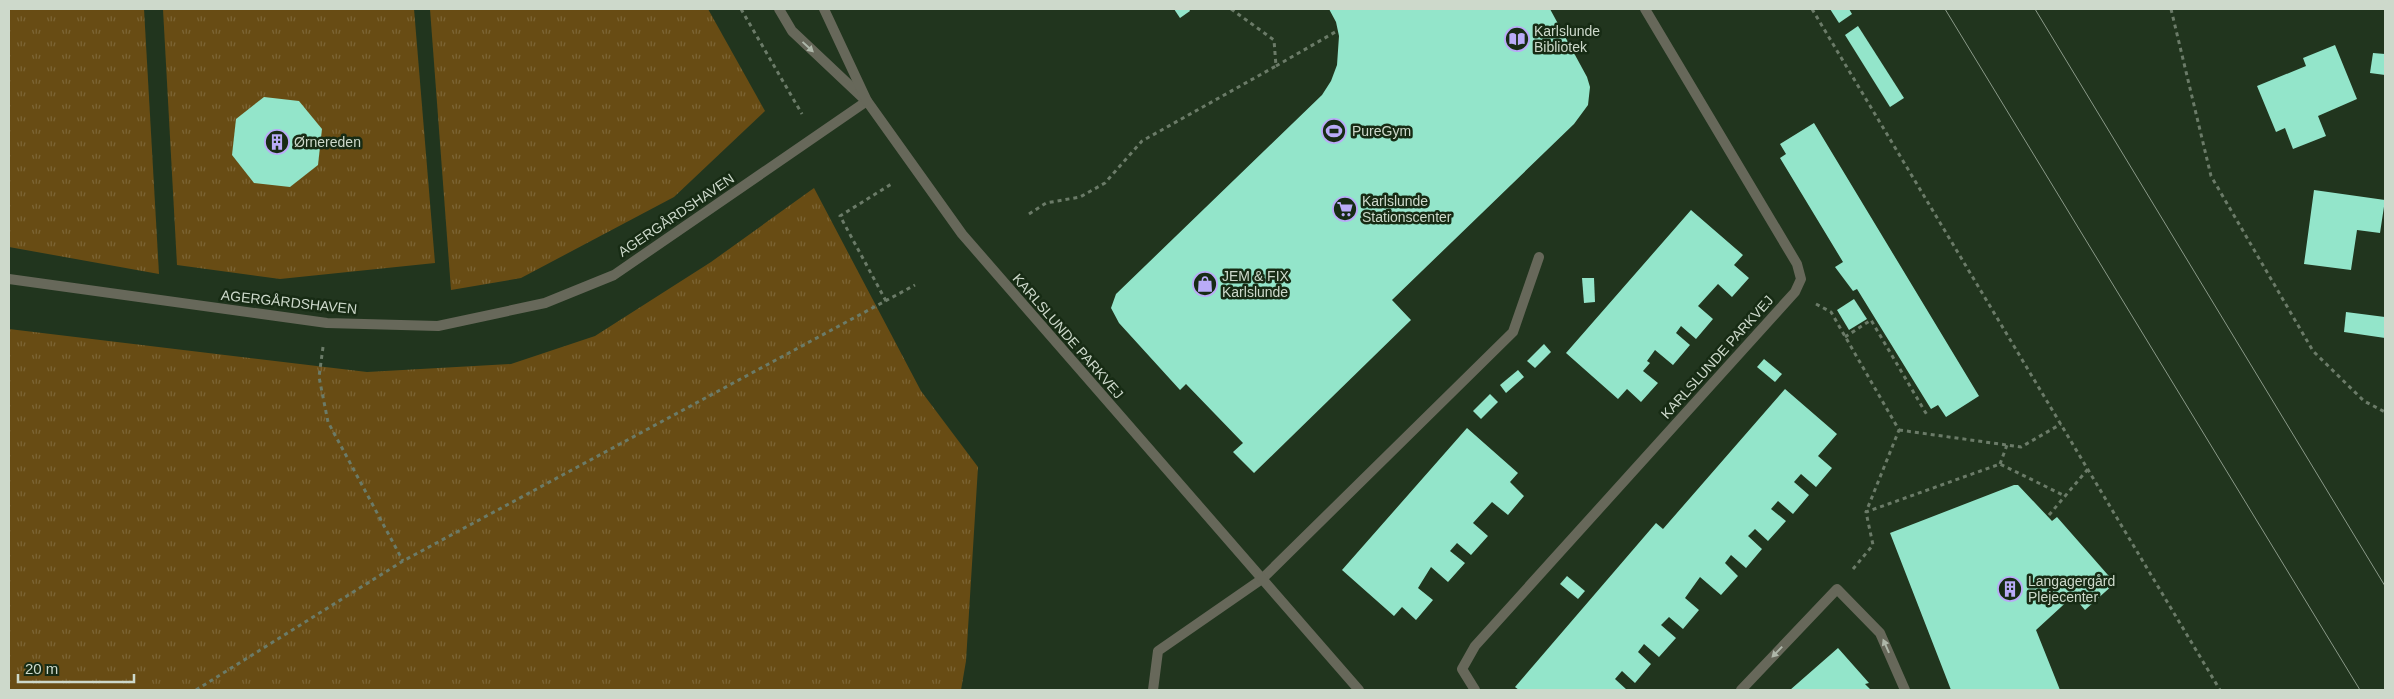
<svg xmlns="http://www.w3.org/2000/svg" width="2394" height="699" font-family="Arial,sans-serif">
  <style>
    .grass { fill: url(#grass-tufts) }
    .building { fill: #93e5ca }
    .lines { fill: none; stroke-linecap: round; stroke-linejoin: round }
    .path { stroke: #6b7b68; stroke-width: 3; stroke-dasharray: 4 4; stroke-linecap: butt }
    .service { stroke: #67685a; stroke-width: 10 }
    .minor { stroke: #67685a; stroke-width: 10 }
    .tertiary { stroke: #67685a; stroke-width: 10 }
    .tram { stroke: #8a9988; stroke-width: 1 }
    .oneway { fill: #aeb7a9 }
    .labels { text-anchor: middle; stroke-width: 5; stroke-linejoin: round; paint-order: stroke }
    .poi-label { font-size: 14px; fill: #cdd9cb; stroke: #172b14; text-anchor: start }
    .street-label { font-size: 14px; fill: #cdd9cb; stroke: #172b14 }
  </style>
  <defs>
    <pattern id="grass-tufts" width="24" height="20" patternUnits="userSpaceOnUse" patternTransform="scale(1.25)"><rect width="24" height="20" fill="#684c14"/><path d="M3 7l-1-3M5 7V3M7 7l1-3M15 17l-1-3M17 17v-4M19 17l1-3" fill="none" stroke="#7c6535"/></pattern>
  </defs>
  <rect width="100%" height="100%" fill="#21351e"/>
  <!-- grass -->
  <g class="grass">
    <polygon points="9,9 144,9 159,274 9,247"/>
    <polygon points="163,9 414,9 435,263 280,279 177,265"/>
    <polygon points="430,9 708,9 765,111 674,197 521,278 451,290"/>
    <polygon points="814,188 921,391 978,467 966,661 961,690 9,690 9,329 367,372 511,364 595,336 711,262"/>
  </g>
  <!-- building -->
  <g class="building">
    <polygon points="1174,9 1189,9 1190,11 1180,18"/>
    <polygon points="1329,9 1550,9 1587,77 1590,87 1588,105 1574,124 1392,300 1411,320 1254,473 1233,452 1243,443 1186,384 1180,390 1119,323 1111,308 1116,294 1322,95 1331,81 1337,65 1339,36 1336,22"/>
    <polygon points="1830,9 1849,9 1852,14 1839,23"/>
    <polygon points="1858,26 1904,98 1890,107 1845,35"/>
    <polygon points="2335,45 2357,99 2318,116 2326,136 2293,149 2285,128 2276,132 2257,86 2306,66 2303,58"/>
    <polygon points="2373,53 2385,54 2385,75 2370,73"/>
    <polygon points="264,97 299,101 322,129 318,165 290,187 254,183 232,155 236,119"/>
    <polygon points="1814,123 1979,396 1946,417 1938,405 1931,409 1857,289 1853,291 1835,267 1843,262 1780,158 1786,154 1780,144"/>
    <polygon points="2314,190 2385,200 2380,233 2357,230 2351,270 2304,264"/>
    <polygon points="1691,210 1743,255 1734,265 1749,278 1732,297 1718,284 1698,306 1713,319 1696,339 1681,326 1676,333 1690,345 1673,365 1655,350 1647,361 1650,363 1643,371 1658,383 1641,402 1627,389 1618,399 1566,353"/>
    <polygon points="1582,278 1594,278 1595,302 1584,303"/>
    <polygon points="1854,299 1867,319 1849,330 1837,310"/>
    <polygon points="2346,312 2385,317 2385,338 2344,332"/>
    <polygon points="1544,344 1551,352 1535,368 1527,361"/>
    <polygon points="1764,359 1782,374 1775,382 1757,367"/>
    <polygon points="1518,370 1524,377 1506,393 1500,385"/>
    <polygon points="1785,389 1837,434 1818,456 1832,468 1816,487 1801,474 1794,482 1809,495 1793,514 1778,501 1771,509 1786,521 1768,541 1755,529 1748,536 1762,549 1746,568 1731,555 1725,563 1738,576 1721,595 1700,577 1685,598 1699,610 1683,629 1669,617 1661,625 1676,638 1659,657 1644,644 1638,652 1651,664 1635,683 1622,671 1615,679 1627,690 1519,690 1515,687 1656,523 1663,529"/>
    <polygon points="1490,394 1498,402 1481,419 1473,411"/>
    <polygon points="1467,428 1518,473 1510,482 1524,496 1508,515 1492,502 1473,523 1488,536 1471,555 1457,543 1450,551 1465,563 1448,582 1431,567 1418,588 1433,600 1416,620 1402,607 1394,616 1342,570"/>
    <polygon points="2014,485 2018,485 2052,521 2057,517 2115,583 2085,610 2073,596 2036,630 2060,690 1951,690 1890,533"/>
    <polygon points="1567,576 1585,591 1578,599 1560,584"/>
    <polygon points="1838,648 1869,683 1865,684 1871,690 1790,690"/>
  </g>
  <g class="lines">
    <!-- path -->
    <g class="path">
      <polyline points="741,9 802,114"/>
      <polyline points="1812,9 2220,690"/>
      <polyline points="2171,9 2211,176 2313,351 2364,401 2385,412"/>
      <polyline points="1276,66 1337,31"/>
      <polyline points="1029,214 1046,203 1080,197 1105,183 1142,141 1276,66 1274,40 1231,9"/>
      <polyline points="886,301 840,216 893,183"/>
      <polyline points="1816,304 1831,312 1899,430 1866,512"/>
      <polyline points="1845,337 1871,320 1927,415"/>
      <polyline points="323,347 319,377 328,422 403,561"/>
      <polyline points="1899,430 2021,447 2061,424"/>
      <polyline points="2000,464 2007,445"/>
      <polyline points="2049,515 2088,469"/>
      <polyline points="1853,569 1873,545 1866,512 2000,464 2065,496"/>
      <polyline points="196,690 403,561 915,285"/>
    </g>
    <!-- service -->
    <polyline class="service" points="1262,579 1513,332 1539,257"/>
    <!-- minor -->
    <g class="minor">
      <polyline points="9,279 327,323 438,326 545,303 614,275 867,101"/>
      <polyline points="1153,690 1158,651 1262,579"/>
      <polyline points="1475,690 1462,669 1475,646 1795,292 1801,279 1797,264 1645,9"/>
      <polyline points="1741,690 1837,589 1880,633 1905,690"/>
    </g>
    <!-- tertiary -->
    <g class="tertiary">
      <polyline points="779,9 792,31 862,97"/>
      <polyline points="824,9 867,101 962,234 1359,690"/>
    </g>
    <!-- tram -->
    <g class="tram">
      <polyline points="1945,9 2360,690"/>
      <polyline points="2035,9 2385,586"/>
    </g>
  </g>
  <!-- one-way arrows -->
  <defs><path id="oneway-solid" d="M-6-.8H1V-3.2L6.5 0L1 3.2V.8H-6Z" transform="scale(1.25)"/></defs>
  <g class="oneway">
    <use href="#oneway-solid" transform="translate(808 47) rotate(43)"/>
    <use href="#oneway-solid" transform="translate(1886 646) rotate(-114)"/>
    <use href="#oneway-solid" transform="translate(1777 652) rotate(134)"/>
  </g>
  <!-- icons -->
  <defs>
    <symbol id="library-ring" viewBox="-11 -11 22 22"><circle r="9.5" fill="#172b14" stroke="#b9abf7" stroke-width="1.5"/><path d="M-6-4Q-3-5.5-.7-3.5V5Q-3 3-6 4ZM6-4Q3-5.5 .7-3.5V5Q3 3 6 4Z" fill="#b9abf7"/></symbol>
    <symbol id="stadium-ring" viewBox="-11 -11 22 22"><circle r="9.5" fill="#172b14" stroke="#b9abf7" stroke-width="1.5"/><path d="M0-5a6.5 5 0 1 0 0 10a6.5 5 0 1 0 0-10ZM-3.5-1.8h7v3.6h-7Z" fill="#b9abf7"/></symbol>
    <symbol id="building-ring" viewBox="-11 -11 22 22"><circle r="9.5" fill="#172b14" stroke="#b9abf7" stroke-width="1.5"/><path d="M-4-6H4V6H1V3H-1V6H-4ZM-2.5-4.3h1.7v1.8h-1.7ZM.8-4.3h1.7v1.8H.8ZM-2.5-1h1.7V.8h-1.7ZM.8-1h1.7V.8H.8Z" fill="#b9abf7"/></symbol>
    <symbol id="supermarket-ring" viewBox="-11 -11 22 22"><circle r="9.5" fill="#172b14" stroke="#b9abf7" stroke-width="1.5"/><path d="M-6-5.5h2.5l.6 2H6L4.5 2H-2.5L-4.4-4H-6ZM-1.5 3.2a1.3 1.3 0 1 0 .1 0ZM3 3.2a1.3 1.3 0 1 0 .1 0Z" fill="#b9abf7"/></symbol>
    <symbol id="shop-ring" viewBox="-11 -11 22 22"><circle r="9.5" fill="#172b14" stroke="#b9abf7" stroke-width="1.5"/><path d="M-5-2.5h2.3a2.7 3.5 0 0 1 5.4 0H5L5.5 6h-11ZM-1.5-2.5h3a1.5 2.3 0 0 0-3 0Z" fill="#b9abf7"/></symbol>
  </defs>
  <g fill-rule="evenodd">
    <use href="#library-ring" x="1503" y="25" width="28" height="28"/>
    <use href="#stadium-ring" x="1320" y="117" width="28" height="28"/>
    <use href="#building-ring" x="263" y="128" width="28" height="28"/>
    <use href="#supermarket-ring" x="1331" y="195" width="28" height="28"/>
    <use href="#shop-ring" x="1191" y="270" width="28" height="28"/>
    <use href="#building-ring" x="1996" y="575" width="28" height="28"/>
  </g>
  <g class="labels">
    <!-- poi labels -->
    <g class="poi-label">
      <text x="1534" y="36">Karlslunde<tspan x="1534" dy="16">Bibliotek</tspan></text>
      <text x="1352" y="136">PureGym</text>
      <text x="294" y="147">Ørnereden</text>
      <text x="1362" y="206">Karlslunde<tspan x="1362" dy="16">Stationscenter</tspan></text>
      <text x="1222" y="281">JEM &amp; FIX<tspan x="1222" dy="16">Karlslunde</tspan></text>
      <text x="2028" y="586">Langagergård<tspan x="2028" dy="16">Plejecenter</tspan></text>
    </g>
    <!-- street labels -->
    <g class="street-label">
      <text transform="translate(676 215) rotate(-34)" y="5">AGERGÅRDSHAVEN</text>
      <text transform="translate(289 302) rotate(6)" y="5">AGERGÅRDSHAVEN</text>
      <text transform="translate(1068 336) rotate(49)" y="5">KARLSLUNDE PARKVEJ</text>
      <text transform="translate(1717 357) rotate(-48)" y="5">KARLSLUNDE PARKVEJ</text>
    </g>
  </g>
  <!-- border -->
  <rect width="2394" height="699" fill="none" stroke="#cdd9cb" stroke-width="20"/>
  <!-- scale -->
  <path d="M18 674v8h116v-8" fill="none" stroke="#cdd9cb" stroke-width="2.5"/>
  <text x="25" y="674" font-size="15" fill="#cdd9cb" stroke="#172b14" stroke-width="4" paint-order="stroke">20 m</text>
</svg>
